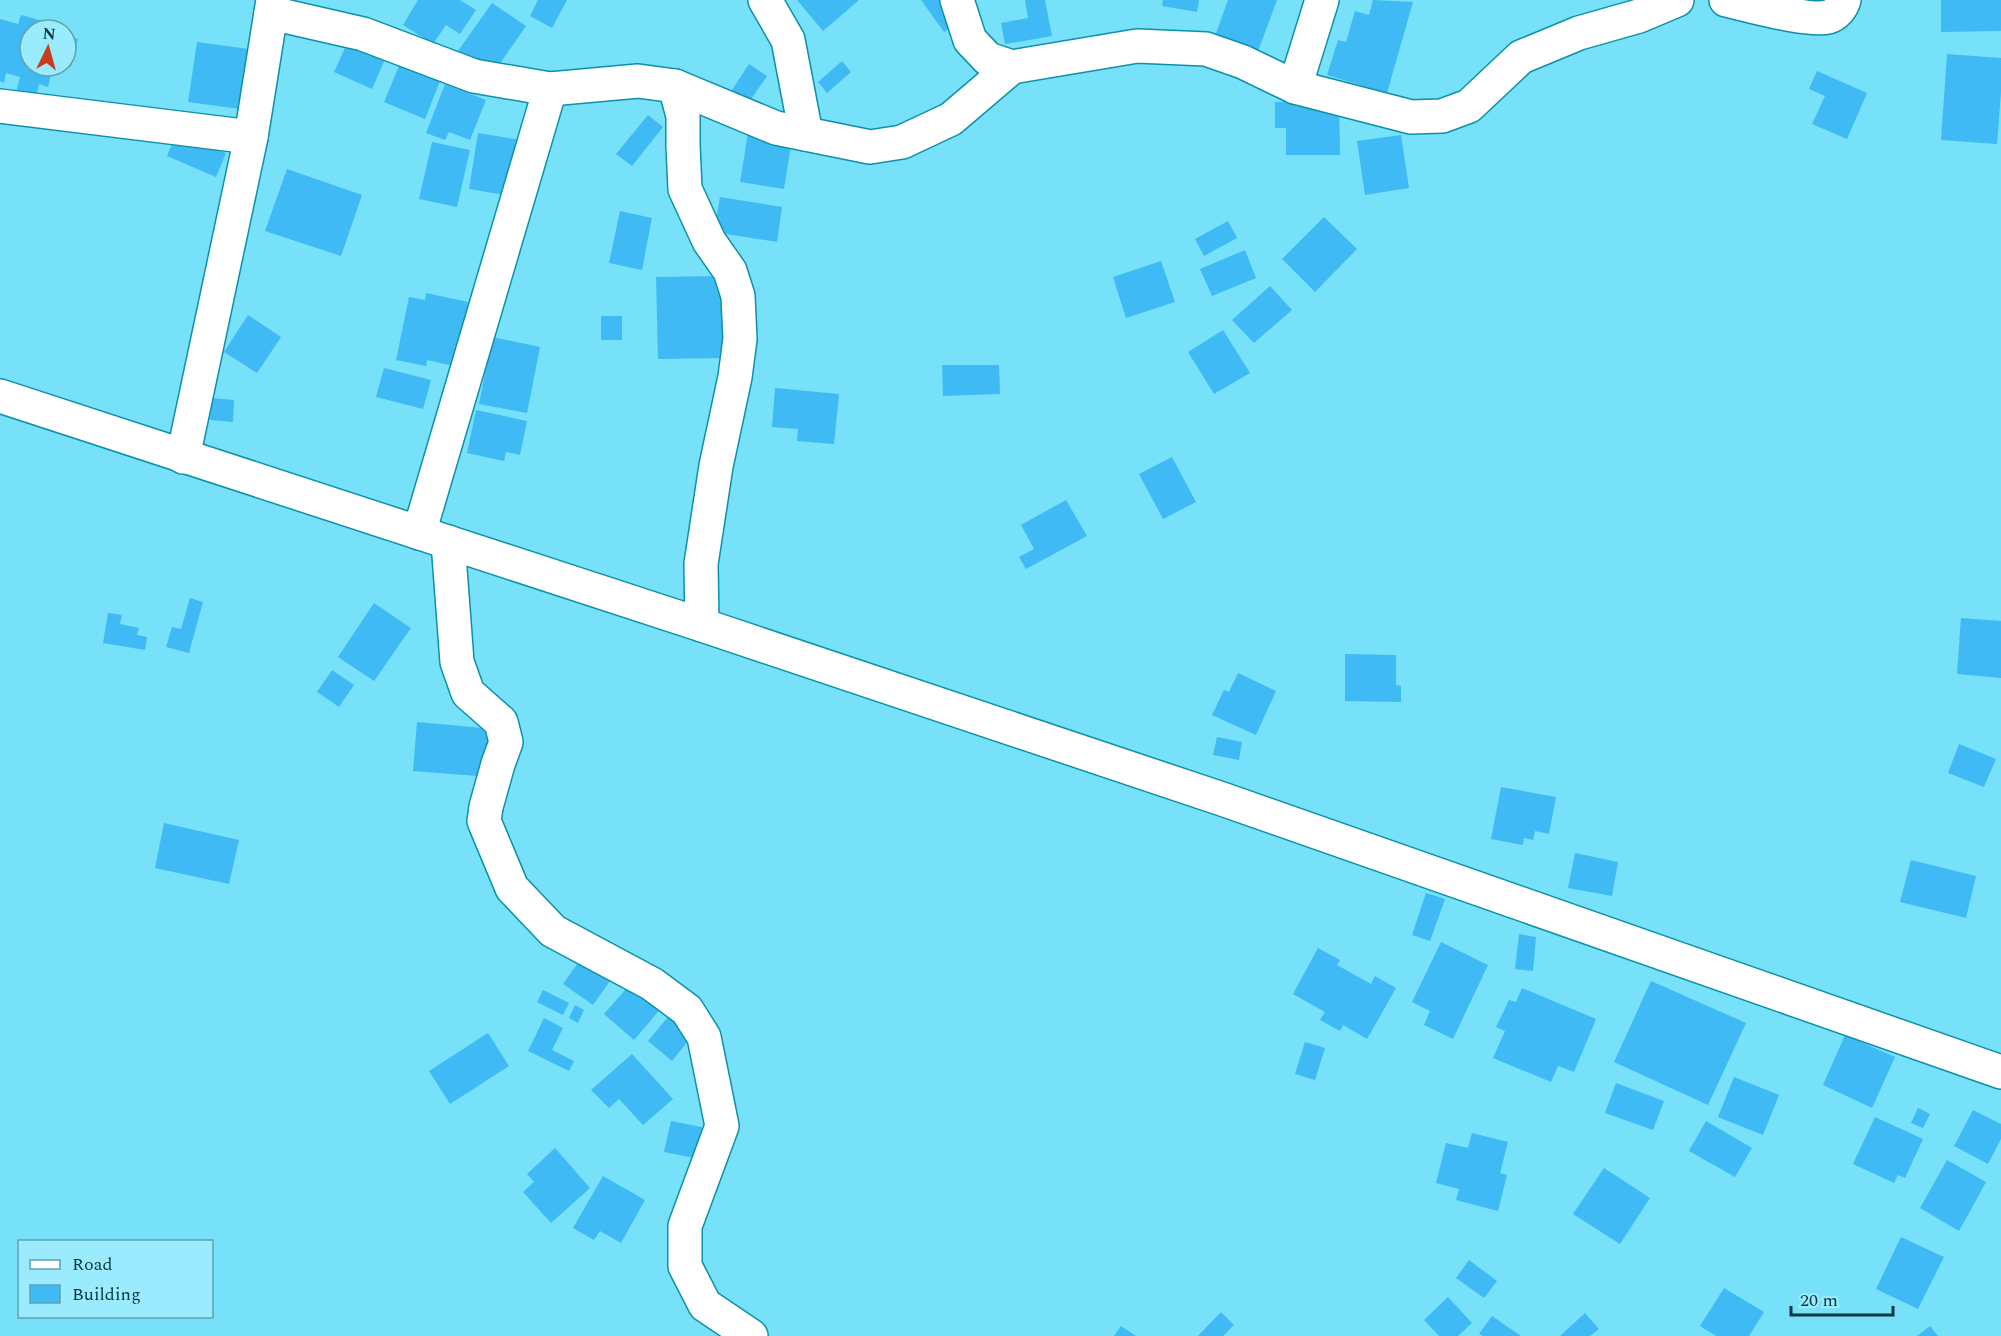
<svg xmlns="http://www.w3.org/2000/svg" width="2001" height="1336" font-family="Spectral,serif">
  <style>
    .building { fill: #3fbaf5 }
    .lines { fill: none; stroke-linecap: round; stroke-linejoin: round }
    .minor-casing { stroke: #0c91a7; stroke-width: 36 }
    .minor { stroke: #fff; stroke-width: 33 }
  </style>
  <rect width="100%" height="100%" fill="#76e1f9"/>
  <!-- building -->
  <g class="building">
    <polygon points="418,0 460,0 476,10 460,34 446,25 433,44 403,25"/>
    <polygon points="538,0 567,0 552,28 530,16"/>
    <polygon points="797,0 859,0 823,31"/>
    <polygon points="921,0 941,0 958,23 944,32"/>
    <polygon points="1025,0 1045,0 1052,36 1005,44 1001,23 1028,18"/>
    <polygon points="1163,0 1199,0 1197,12 1162,6"/>
    <polygon points="1228,0 1277,0 1257,54 1214,39"/>
    <polygon points="1373,0 1413,2 1387,93 1327,75 1338,40 1346,42 1355,11 1369,15"/>
    <polygon points="1941,0 2001,0 2001,31 1941,32"/>
    <polygon points="492,3 526,26 492,75 458,51"/>
    <polygon points="21,15 46,22 44,30 30,30 30,66 53,66 48,87 39,84 36,97 16,92 20,77 6,73 4,83 0,81 0,19 18,24"/>
    <polygon points="351,35 388,52 372,89 334,72"/>
    <polygon points="66,37 78,39 71,67 66,66"/>
    <polygon points="197,42 263,51 255,111 188,102"/>
    <polygon points="404,54 444,71 425,119 384,102"/>
    <polygon points="1947,54 2001,58 2001,92 1997,144 1941,140"/>
    <polygon points="842,61 851,72 827,93 818,82"/>
    <polygon points="749,64 767,76 745,108 728,96"/>
    <polygon points="1817,71 1867,93 1847,139 1812,124 1825,96 1809,89"/>
    <polygon points="445,84 486,100 470,140 449,132 445,140 426,133"/>
    <polygon points="1339,100 1340,155 1286,155 1286,128 1275,128 1275,102"/>
    <polygon points="648,115 663,127 632,166 616,154"/>
    <polygon points="177,132 226,153 216,177 167,156"/>
    <polygon points="478,133 521,140 512,196 469,189"/>
    <polygon points="748,133 792,139 784,189 740,182"/>
    <polygon points="1401,135 1409,188 1365,195 1357,141"/>
    <polygon points="432,142 470,150 457,207 419,199"/>
    <polygon points="287,169 362,195 341,256 265,231"/>
    <polygon points="720,197 782,207 777,242 714,232"/>
    <polygon points="620,211 652,218 642,270 609,263"/>
    <polygon points="1324,217 1357,249 1315,292 1282,259"/>
    <polygon points="1228,221 1237,238 1204,256 1195,239"/>
    <polygon points="1245,250 1256,278 1212,296 1200,269"/>
    <polygon points="1161,261 1175,302 1126,318 1113,277"/>
    <polygon points="723,276 725,358 658,359 656,277"/>
    <polygon points="1270,286 1292,310 1254,343 1232,320"/>
    <polygon points="426,293 468,302 454,366 427,360 426,366 396,360 409,297 425,300"/>
    <polygon points="248,315 281,337 257,373 224,352"/>
    <rect x="601" y="316" width="21" height="24"/>
    <polygon points="1223,330 1250,373 1214,394 1188,352"/>
    <polygon points="492,337 540,347 527,413 479,404"/>
    <polygon points="942,365 999,365 1000,394 943,396"/>
    <polygon points="384,368 431,380 423,409 376,397"/>
    <polygon points="775,388 839,394 834,444 797,441 798,429 772,427"/>
    <polygon points="212,398 234,400 233,422 210,420"/>
    <polygon points="476,410 527,421 520,455 506,452 504,461 467,453"/>
    <polygon points="1172,457 1196,502 1163,519 1139,474"/>
    <polygon points="1066,500 1087,536 1026,569 1019,557 1034,549 1021,525"/>
    <polygon points="190,598 203,602 189,653 166,647 172,627 181,629"/>
    <polygon points="374,603 411,628 374,681 338,657"/>
    <polygon points="108,613 122,615 120,624 139,628 137,635 147,637 145,650 103,643"/>
    <polygon points="1961,618 2001,621 2001,678 1957,674"/>
    <polygon points="1345,654 1396,655 1396,685 1401,686 1401,702 1345,701"/>
    <polygon points="332,670 354,685 339,707 317,692"/>
    <polygon points="1238,673 1276,691 1256,735 1212,715 1224,690 1229,692"/>
    <polygon points="417,722 494,729 490,777 413,771"/>
    <polygon points="1217,737 1242,742 1239,760 1213,755"/>
    <polygon points="1959,744 1996,759 1984,787 1948,773"/>
    <polygon points="1501,787 1556,797 1549,834 1535,831 1533,840 1524,838 1523,845 1491,839"/>
    <polygon points="164,823 239,840 229,884 155,868"/>
    <polygon points="1575,853 1618,862 1612,896 1568,888"/>
    <polygon points="1911,860 1976,876 1966,918 1900,902"/>
    <polygon points="1426,893 1445,899 1430,941 1412,935"/>
    <polygon points="1519,934 1536,937 1533,971 1515,969"/>
    <polygon points="1441,942 1488,965 1453,1039 1424,1025 1430,1011 1412,1002"/>
    <polygon points="1318,948 1340,960 1337,965 1371,984 1375,976 1396,988 1367,1039 1343,1025 1340,1031 1320,1020 1325,1012 1293,994"/>
    <polygon points="585,953 615,974 593,1005 563,984"/>
    <polygon points="633,981 663,1006 634,1040 604,1014"/>
    <polygon points="1651,981 1746,1023 1708,1105 1614,1062"/>
    <polygon points="1522,988 1596,1019 1574,1072 1558,1066 1551,1082 1493,1058 1505,1031 1496,1027 1509,1000 1516,1002"/>
    <polygon points="543,990 569,1003 563,1015 537,1002"/>
    <polygon points="575,1005 584,1010 578,1023 569,1018"/>
    <polygon points="673,1011 697,1030 672,1061 648,1041"/>
    <polygon points="544,1018 563,1028 552,1050 574,1061 569,1071 528,1051"/>
    <polygon points="488,1033 509,1066 450,1104 429,1071"/>
    <polygon points="1845,1035 1895,1057 1872,1108 1823,1085"/>
    <polygon points="1305,1042 1325,1048 1315,1080 1295,1074"/>
    <polygon points="632,1054 673,1099 643,1125 619,1099 609,1108 591,1090"/>
    <polygon points="1734,1077 1779,1095 1763,1135 1718,1117"/>
    <polygon points="1616,1083 1664,1101 1653,1130 1605,1113"/>
    <polygon points="1918,1108 1930,1114 1923,1128 1911,1123"/>
    <polygon points="1973,1110 2001,1124 2001,1139 1988,1164 1954,1146"/>
    <polygon points="1875,1117 1923,1139 1905,1178 1898,1175 1894,1183 1853,1164"/>
    <polygon points="671,1121 711,1129 705,1160 664,1152"/>
    <polygon points="1706,1121 1752,1148 1735,1177 1689,1151"/>
    <polygon points="1472,1133 1508,1142 1500,1173 1507,1175 1498,1211 1456,1200 1459,1189 1436,1183 1446,1143 1468,1148"/>
    <polygon points="555,1148 590,1188 551,1223 523,1192 534,1182 527,1174"/>
    <polygon points="1947,1160 1986,1182 1959,1231 1920,1208"/>
    <polygon points="1604,1168 1650,1198 1620,1244 1573,1214"/>
    <polygon points="603,1176 645,1200 621,1243 600,1231 594,1240 573,1228"/>
    <polygon points="1901,1237 1944,1257 1918,1309 1876,1289"/>
    <polygon points="1469,1260 1497,1281 1484,1298 1456,1278"/>
    <polygon points="1724,1288 1764,1312 1749,1336 1716,1336 1700,1326"/>
    <polygon points="1448,1297 1472,1323 1458,1336 1439,1336 1424,1320"/>
    <polygon points="1221,1312 1234,1325 1223,1336 1198,1336"/>
    <polygon points="1585,1313 1599,1329 1590,1336 1560,1336"/>
    <polygon points="1492,1316 1521,1336 1483,1336 1479,1334"/>
    <polygon points="1121,1326 1136,1336 1114,1336"/>
    <polygon points="1930,1326 1938,1336 1917,1336"/>
  </g>
  <g class="lines">
    <defs>
      <g id="minor">
        <polyline points="765,0 788,40 806,134"/>
        <polyline points="957,0 970,40 988,59 1012,67 1137,46 1206,49 1243,62 1295,87 1411,117 1442,116 1469,106 1521,57 1579,33 1639,16 1677,0"/>
        <path d="M1726,0C1748,5 1809,22 1828,17C1836,15 1842,7 1844,0"/>
        <polyline points="271,13 363,34 474,76 550,89 638,81 675,86 776,128 870,147 902,142 951,119 1012,67"/>
        <polyline points="675,86 683,116 683,145 685,189 709,241 730,271 738,296 740,339 735,377 716,466 701,564 702,625"/>
        <polyline points="1295,87 1322,0"/>
        <polyline points="0,106 251,137"/>
        <polyline points="0,396 702,625 1225,800 2001,1072"/>
        <polyline points="183,457 251,137 273,0"/>
        <polyline points="419,533 550,89"/>
        <polyline points="448,542 457,662 468,693 501,722 506,742 498,764 486,807 484,821 512,888 553,931 652,984 687,1010 704,1037 722,1126 685,1226 685,1266 705,1305 751,1336"/>
      </g>
    </defs>
    <!-- minor casing -->
    <use href="#minor" class="minor-casing"/>
    <!-- minor -->
    <use href="#minor" class="minor"/>
  </g>
  <!-- legend -->
  <rect x="18" y="1240" width="195" height="78" fill="#9aebfe" stroke="#5ea3b2" stroke-width="1.5"/>
  <rect x="30" y="1260" width="30" height="9" fill="#ffffff" stroke="#5ea3b2" stroke-width="1.5"/>
  <text x="72" y="1270" font-size="18" fill="#053841">Road</text>
  <rect x="30" y="1285" width="30" height="18" fill="#3fbaf5" stroke="#5ea3b2" stroke-width="1.5"/>
  <text x="72" y="1300" font-size="18" fill="#053841">Building</text>
  <!-- north arrow -->
  <g transform="translate(48 48) rotate(5)"><circle r="28" fill="#9aebfe" stroke="#5ea3b2" stroke-width="1.5"/>
  <path d="M0-4.5L10 22L0 15L-10 22Z" fill="#c73d1d"/>
  <text y="-9" font-size="16" font-weight="bold" text-anchor="middle" fill="#053841">N</text>
  </g>
  <!-- scale -->
  <path d="M1791 1306v9h102v-9" fill="none" stroke="#053841" stroke-width="3"/>
  <text x="1800" y="1306" font-size="18" fill="#053841" stroke="#9aebfe" stroke-width="4.5" paint-order="stroke">20 m</text>
</svg>
